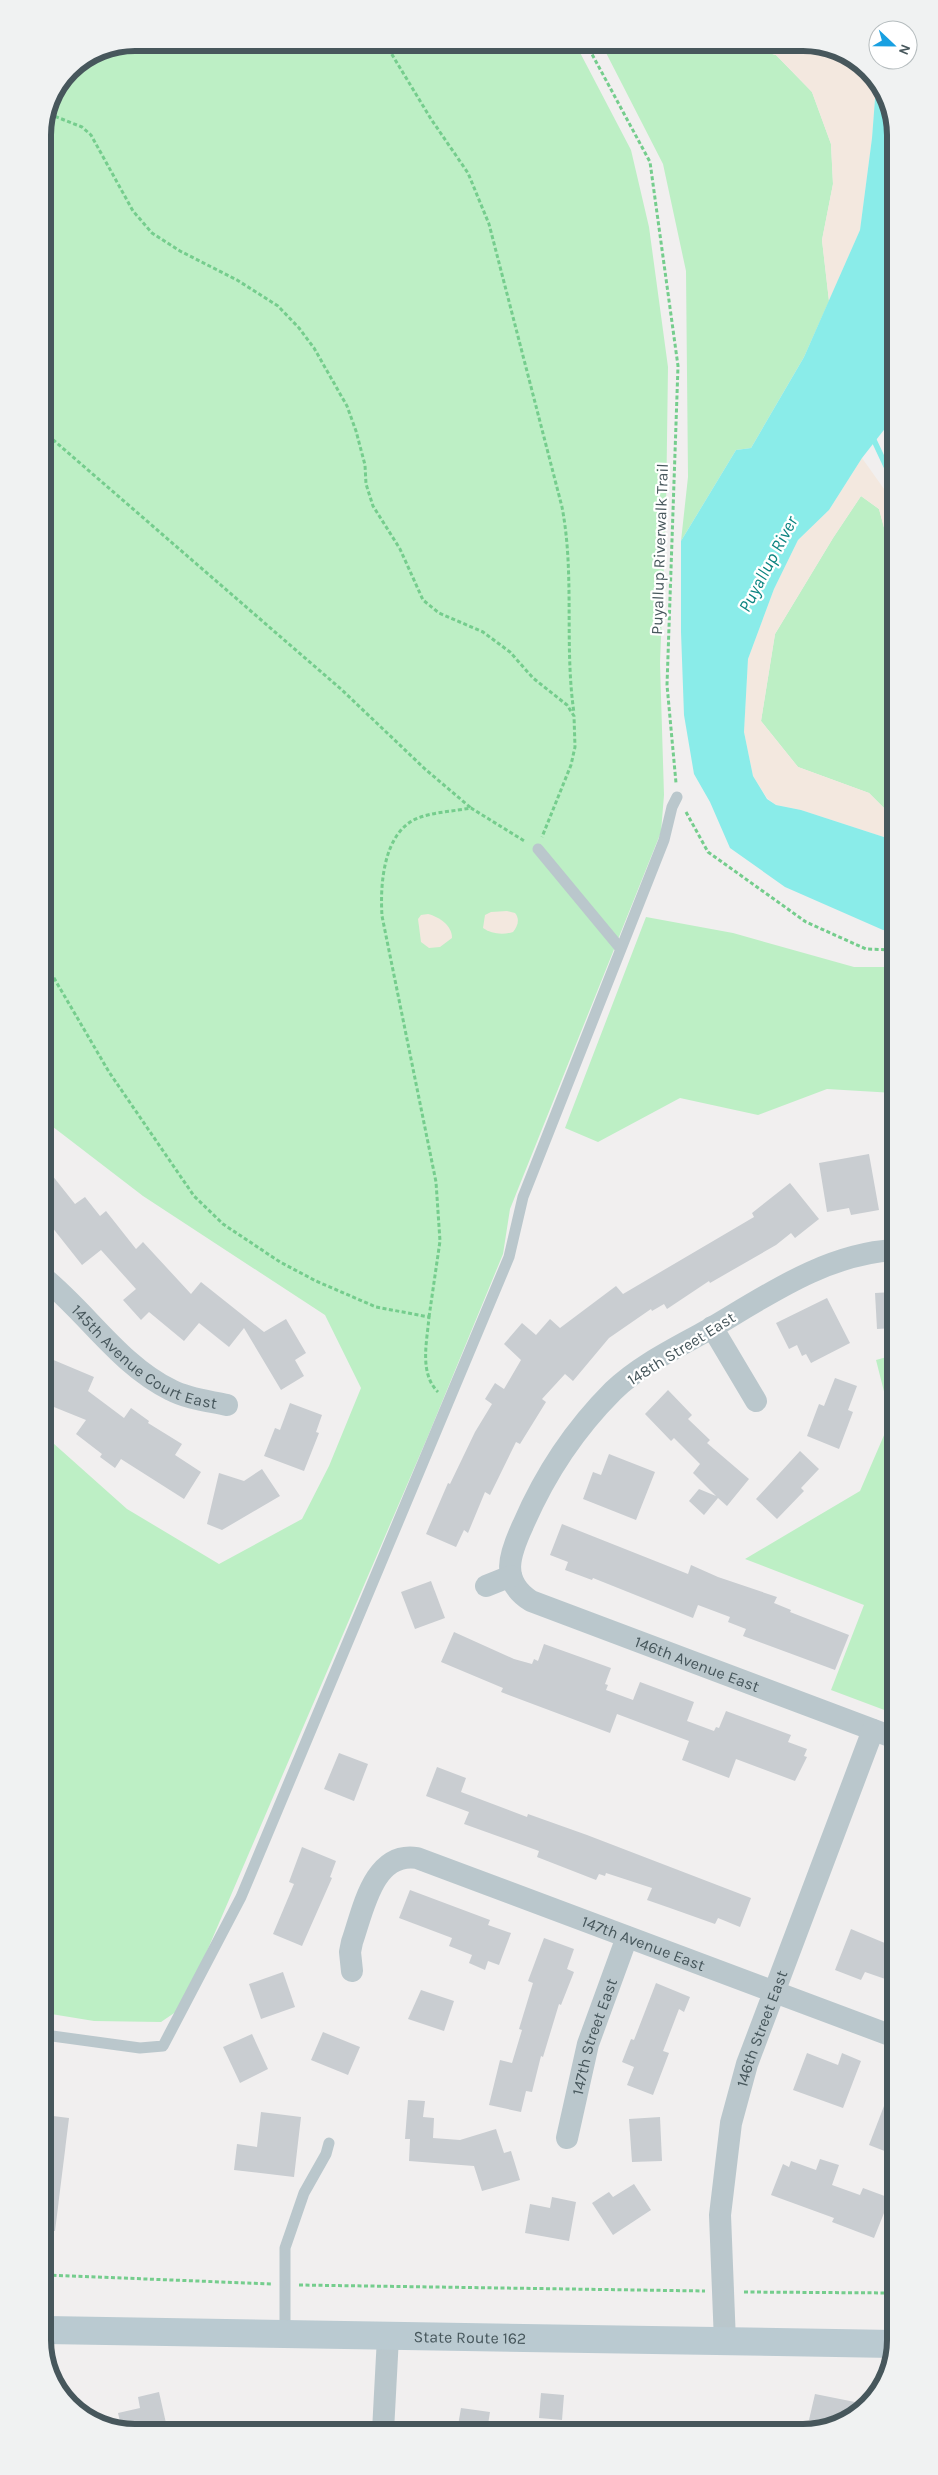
<svg xmlns="http://www.w3.org/2000/svg" width="938" height="2475" font-family="Karla,sans-serif">
  <style>
    .green { fill: #bdefc5 }
    .sand { fill: #f3e8df }
    .water { fill: #8aece9 }
    .lines { fill: none; stroke-linecap: round; stroke-linejoin: round }
    .stream { stroke: #8aece9; stroke-width: 5.5 }
    .building { fill: #c9cdd1 }
    .path { stroke: #75cd8d; stroke-width: 3; stroke-dasharray: 4 2.5; stroke-linecap: butt }
    .lane { stroke: #bac7cc; stroke-width: 11 }
    .street { stroke: #bac7cc; stroke-width: 22 }
    .secondary { stroke: #bacad1; stroke-width: 28 }
    .labels { text-anchor: middle; stroke-width: 4.5; stroke-linejoin: round; paint-order: stroke }
    .street-label { font-size: 16px; fill: #47575c; stroke: #fff }
    .water-label { font-size: 18px; font-style: italic; fill: #0d8481; stroke: #fff }
    .rim { fill: none; stroke: #47575c; stroke-width: 6 }
  </style>
  <rect width="100%" height="100%" fill="#f1efef"/>
  <!-- green -->
  <g class="green">
    <polygon points="135,43 575,43 631,150 649,227 668,367 666,513 660,663 664,795 661,832 510,1209 503,1254 428,1436 183,2007 161,2022 94,2021 45,2013 44,1435 127,1509 219,1564 302,1519 329,1466 361,1388 325,1315 143,1196 44,1120 43,129 70,69 100,49"/>
    <polygon points="601,43 731,43 776,55 812,92 831,144 833,184 822,240 829,301 804,357 751,448 736,450 681,541 688,477 686,271 663,164"/>
    <polygon points="893,343 893,446 887,426"/>
    <polygon points="861,496 879,509 893,560 893,817 869,793 798,767 761,721 775,634 833,538"/>
    <polygon points="646,917 733,933 854,967 894,967 894,1093 827,1089 758,1115 680,1098 598,1142 565,1128"/>
    <polygon points="894,1355 895,1714 831,1690 864,1605 745,1559 860,1491 891,1419 876,1360"/>
  </g>
  <!-- sand -->
  <g class="sand">
    <polygon points="731,43 810,43 860,62 876,86 872,138 860,230 829,301 822,240 833,184 831,144 812,92 776,55"/>
    <polygon points="862,458 889,496 888,543 879,509 861,496 833,538 775,634 761,721 798,767 869,793 893,817 893,840 801,810 776,805 767,798 753,776 744,732 748,659 774,589 798,540 829,510"/>
    <path d="M507,911L515,913C520,919 518,926 513,932C503,935 491,934 483,928L485,915L491,912Z"/>
    <path d="M428,914C439,917 452,925 452,938L440,947L429,948L421,942L418,919L421,915Z"/>
  </g>
  <!-- water -->
  <polygon class="water" points="876,86 892,111 893,343 887,426 862,458 829,510 798,540 774,589 748,659 744,732 753,776 767,799 776,805 801,810 893,840 893,932 883,930 785,887 730,848 710,802 694,774 684,715 681,632 681,541 736,450 751,448 804,357 860,230 872,138"/>
  <g class="lines">
    <!-- stream -->
    <polyline class="stream" points="872,436 893,481"/>
  </g>
  <!-- building -->
  <g class="building">
    <polygon points="869,1154 879,1210 851,1215 849,1208 827,1212 819,1163"/>
    <polygon points="44,1165 75,1204 85,1197 100,1216 106,1211 136,1249 143,1242 191,1294 201,1282 264,1332 286,1319 306,1353 295,1360 304,1376 281,1390 244,1328 229,1347 199,1323 184,1341 149,1312 141,1320 123,1300 136,1289 101,1250 82,1265 44,1217"/>
    <polygon points="790,1183 819,1219 795,1238 791,1233 776,1245 710,1283 709,1281 667,1309 664,1304 652,1311 651,1309 609,1338 573,1381 565,1374 542,1399 546,1402 520,1444 516,1442 490,1495 485,1492 468,1533 464,1530 456,1547 426,1534 448,1483 450,1484 475,1432 492,1404 485,1399 495,1383 504,1389 521,1360 504,1344 522,1323 536,1335 550,1319 560,1328 616,1286 623,1294 754,1217 752,1213"/>
    <polygon points="894,1292 894,1328 877,1329 875,1293"/>
    <polygon points="827,1298 850,1343 811,1363 806,1354 802,1356 797,1345 789,1349 776,1323"/>
    <polygon points="44,1356 94,1377 88,1391 124,1418 131,1408 149,1421 148,1423 182,1444 175,1455 201,1472 184,1499 121,1459 115,1468 100,1457 102,1454 76,1434 86,1420 44,1403"/>
    <polygon points="835,1378 857,1386 848,1410 853,1412 839,1449 807,1436 819,1404 824,1406"/>
    <polygon points="668,1390 692,1415 688,1419 710,1440 707,1443 749,1479 727,1506 718,1498 704,1515 689,1501 699,1489 716,1496 693,1473 700,1464 674,1438 671,1441 645,1414"/>
    <polygon points="290,1403 322,1415 316,1432 319,1433 304,1471 264,1456 275,1428 280,1430"/>
    <polygon points="800,1451 819,1469 801,1488 804,1491 777,1519 756,1499"/>
    <polygon points="609,1454 655,1472 636,1520 583,1499 593,1472 601,1475"/>
    <polygon points="262,1469 280,1496 222,1530 207,1524 219,1473 244,1481"/>
    <polygon points="562,1524 688,1574 691,1565 718,1577 777,1597 774,1603 791,1610 790,1612 849,1635 835,1670 743,1636 746,1629 728,1622 730,1617 698,1605 693,1618 593,1578 592,1580 565,1570 568,1562 550,1555"/>
    <polygon points="431,1581 445,1618 415,1629 401,1592"/>
    <polygon points="454,1632 514,1659 532,1664 534,1659 538,1661 544,1644 611,1668 605,1684 608,1685 606,1690 633,1700 640,1682 694,1702 687,1721 714,1731 716,1727 719,1728 726,1711 791,1735 788,1742 807,1749 804,1756 807,1757 795,1781 736,1759 729,1778 682,1760 689,1741 617,1714 610,1733 501,1692 503,1688 441,1662"/>
    <polygon points="339,1753 368,1764 354,1801 324,1789"/>
    <polygon points="437,1767 466,1778 461,1792 527,1817 528,1814 587,1835 751,1898 740,1927 718,1918 715,1924 670,1908 647,1900 652,1888 606,1873 605,1876 599,1874 596,1880 537,1857 539,1851 464,1824 469,1812 426,1796"/>
    <polygon points="302,1847 336,1861 330,1877 332,1878 302,1946 273,1934 294,1884 289,1882"/>
    <polygon points="410,1890 490,1920 488,1925 511,1933 499,1965 488,1961 485,1970 469,1963 472,1955 449,1946 452,1938 399,1918"/>
    <polygon points="851,1929 892,1946 889,1954 895,1956 895,1970 891,1981 865,1972 861,1980 835,1970"/>
    <polygon points="544,1938 574,1949 567,1969 574,1972 561,2005 559,2004 543,2057 541,2056 532,2092 526,2091 521,2112 489,2105 500,2060 512,2063 522,2030 519,2029 533,1983 528,1981"/>
    <polygon points="283,1972 295,2007 261,2019 249,1984"/>
    <polygon points="656,1983 690,1997 684,2012 679,2009 663,2051 669,2053 653,2095 627,2085 634,2067 622,2062 631,2039 634,2040"/>
    <polygon points="421,1990 454,2001 444,2031 408,2019"/>
    <polygon points="323,2032 360,2047 348,2075 311,2060"/>
    <polygon points="252,2034 268,2069 240,2083 223,2047"/>
    <polygon points="807,2053 838,2065 842,2053 861,2061 843,2108 793,2090"/>
    <polygon points="894,2080 895,2081 895,2155 869,2145"/>
    <polygon points="408,2100 425,2101 423,2117 434,2118 433,2138 460,2140 496,2129 504,2153 511,2151 520,2180 482,2191 474,2166 409,2161 410,2139 405,2139"/>
    <polygon points="261,2112 301,2117 294,2177 234,2170 237,2144 257,2147"/>
    <polygon points="45,2115 69,2118 55,2231 46,2231"/>
    <polygon points="660,2117 662,2161 632,2162 629,2119"/>
    <polygon points="820,2159 839,2165 832,2185 860,2195 863,2188 890,2198 874,2238 832,2222 834,2218 771,2195 783,2164 789,2167 791,2161 816,2170"/>
    <polygon points="634,2184 651,2210 613,2235 592,2203 609,2192 613,2197"/>
    <polygon points="552,2197 576,2202 569,2241 525,2233 530,2204 550,2208"/>
    <polygon points="159,2392 168,2432 128,2432 122,2430 118,2413 140,2408 138,2397"/>
    <polygon points="541,2393 564,2395 562,2420 539,2418"/>
    <polygon points="815,2394 855,2402 853,2412 834,2425 809,2420"/>
    <polygon points="461,2408 490,2412 487,2431 457,2431"/>
  </g>
  <g class="lines">
    <!-- path -->
    <g class="path">
      <path d="M385,43L431,119L468,173L489,224L562,507C575,575 564,645 574,713"/>
      <polyline points="586,43 650,162 678,366 667,685 676,783"/>
      <polyline points="49,114 82,127 91,135 133,211 152,233 180,251 237,280 278,306 299,328 314,348 347,406 356,431 365,465 366,484 373,506 400,549 423,600 439,613 483,632 510,652 533,678 567,705 574,716 575,747 571,765 542,837"/>
      <polyline points="43,431 342,690 425,769 471,808"/>
      <polyline points="686,812 708,852 806,922 866,949 893,950"/>
      <path d="M44,961L109,1072L194,1196L223,1224L280,1262L316,1281L376,1307L429,1317C427,1342 419,1373 438,1392"/>
      <path d="M429,1317L440,1241L436,1182L382,916C380,885 383,832 418,818C434,812 455,811 471,808L526,842"/>
      <polyline points="46,2275 272,2284"/>
      <polyline points="299,2285 705,2291"/>
      <polyline points="744,2292 895,2293"/>
    </g>
    <!-- lane -->
    <g class="lane">
      <polyline points="538,849 620,948"/>
      <polyline points="45,2035 140,2048 163,2046 241,1897 509,1257 523,1197 664,840 672,807 677,797"/>
      <polyline points="285,2335 285,2248 304,2193 326,2154 329,2143"/>
    </g>
    <!-- street -->
    <g class="street">
      <path id="s1" d="M894,1250C825,1254 766,1296 708,1330C676,1348 640,1365 613,1391C574,1430 545,1474 523,1525C510,1553 499,1581 531,1601L895,1738"/>
      <path id="s2" d="M44,1278C88,1314 120,1365 171,1390C188,1399 209,1401 227,1405"/>
      <polyline points="712,1327 756,1401"/>
      <polyline points="486,1586 511,1576"/>
      <path id="s3" d="M352,1971L350,1952L352,1942C363,1911 373,1851 417,1858L895,2037"/>
      <path id="s4" d="M567,2138L588,2044L627,1937"/>
      <path id="s5" d="M725,2342L720,2215L731,2123L747,2064L873,1730"/>
      <polyline points="383,2431 388,2337"/>
    </g>
    <!-- secondary -->
    <path class="secondary" id="s6" d="M46,2330L894,2344"/>
  </g>
  <g class="labels">
    <!-- street labels -->
    <g class="street-label">
      <text transform="translate(659 549) rotate(-88)" y="6">Puyallup Riverwalk Trail</text>
      <text transform="translate(681 1348) rotate(-32)" y="6">148th Street East</text>
      <text dy="6" stroke="none"><textPath href="#s2" startOffset="130">145th Avenue Court East</textPath></text>
      <text dy="6" stroke="none"><textPath href="#s1" startOffset="744">146th Avenue East</textPath></text>
      <text dy="6" stroke="none"><textPath href="#s3" startOffset="388">147th Avenue East</textPath></text>
      <text dy="6" stroke="none"><textPath href="#s5" startOffset="319">146th Street East</textPath></text>
      <text dy="6" stroke="none"><textPath href="#s4" startOffset="105">147th Street East</textPath></text>
      <text dy="6" stroke="none"><textPath href="#s6" startOffset="424">State Route 162</textPath></text>
    </g>
    <!-- water labels -->
    <g class="water-label">
      <text transform="translate(768 564) rotate(-62)" y="6">Puyallup River</text>
    </g>
  </g>
  <!-- crop -->
  <path d="M0 0H938V2475H0ZM135 51H803A84 84 0 0 1 887 135V2340A84 84 0 0 1 803 2424H135A84 84 0 0 1 51 2340V135A84 84 0 0 1 135 51Z" fill="#f0f2f2" fill-rule="evenodd"/>
  <path class="rim" d="M135 51H803A84 84 0 0 1 887 135V2340A84 84 0 0 1 803 2424H135A84 84 0 0 1 51 2340V135A84 84 0 0 1 135 51Z"/>
  <!-- north arrow -->
  <g transform="translate(893 45) rotate(112)"><circle r="24" fill="#ffffff" stroke="#b5bcbe"/>
  <path d="M0-4L9 19L0 12L-9 19Z" fill="#19a0e1"/>
  <text y="-8" font-size="14" font-weight="bold" text-anchor="middle" fill="#47575c">N</text>
  </g>
</svg>
